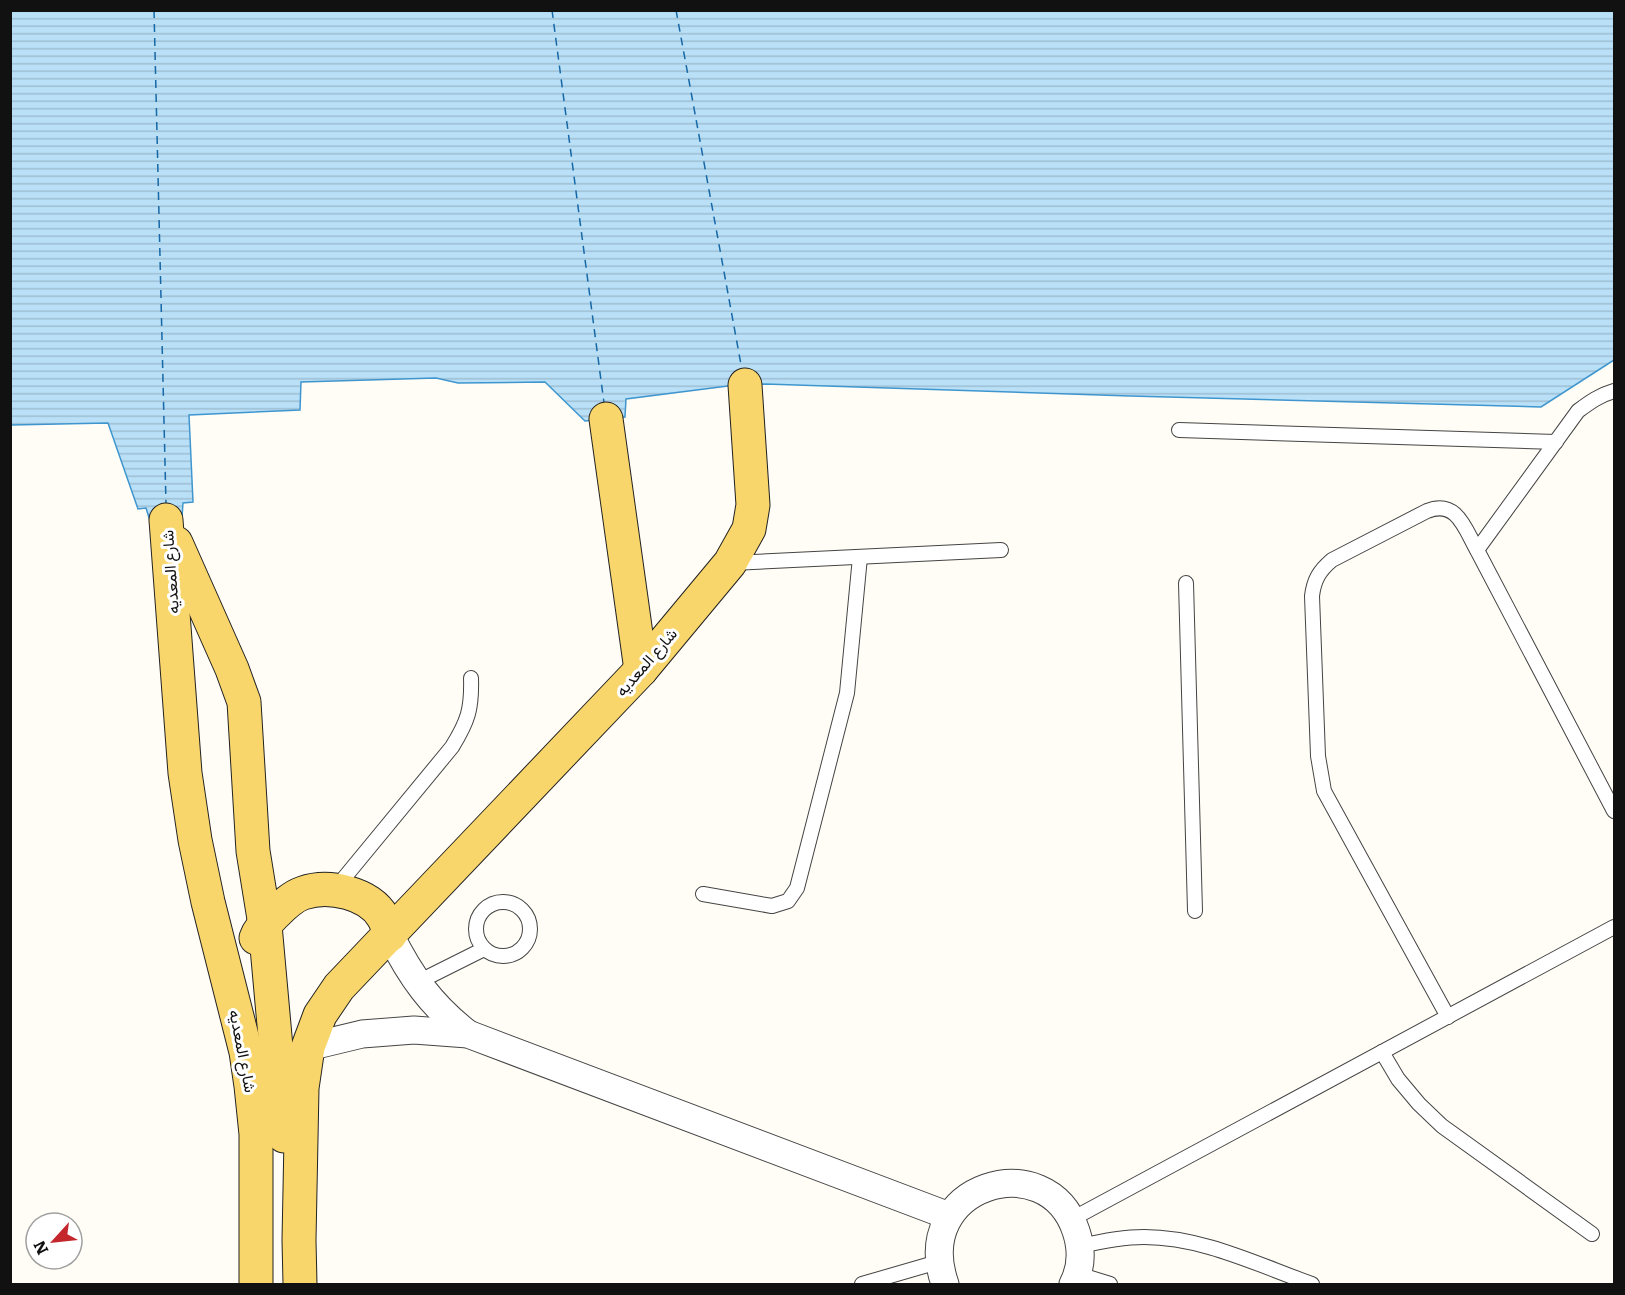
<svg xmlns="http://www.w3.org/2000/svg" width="1625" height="1295" font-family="Literata,Vazirmatn,serif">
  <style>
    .water { fill: url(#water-rules); stroke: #3f96cf; stroke-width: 1.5 }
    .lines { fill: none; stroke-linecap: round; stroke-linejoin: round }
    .ferry { stroke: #1768a6; stroke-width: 1.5; stroke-dasharray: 8 6; stroke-linecap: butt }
    .lane-casing { stroke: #444; stroke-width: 16 }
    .street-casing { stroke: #444; stroke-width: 29 }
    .primary-casing { stroke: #222; stroke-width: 35 }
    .lane { stroke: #fff; stroke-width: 14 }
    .street { stroke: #fff; stroke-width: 27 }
    .primary { stroke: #f9d66b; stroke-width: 33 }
    .labels { text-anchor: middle; stroke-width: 6; stroke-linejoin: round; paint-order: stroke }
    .street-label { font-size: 16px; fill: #111; stroke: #fff }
  </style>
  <defs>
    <pattern id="water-rules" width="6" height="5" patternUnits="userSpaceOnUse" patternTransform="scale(1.5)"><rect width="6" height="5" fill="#b9e0f7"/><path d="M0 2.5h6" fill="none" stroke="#9ebfd3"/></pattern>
  </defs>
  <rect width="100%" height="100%" fill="#fffdf5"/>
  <!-- water -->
  <polygon class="water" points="10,11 1614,11 1614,360 1541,407 1130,396 765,384 728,386 626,399 625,417 585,421 545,382 458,383 436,378 301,382 300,410 189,415 193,502 183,503 182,517 150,521 146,508 138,509 108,423 11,425"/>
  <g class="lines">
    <!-- ferry -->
    <g class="ferry">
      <polyline points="154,10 166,504"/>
      <polyline points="552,10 604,403"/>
      <polyline points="676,10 742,370"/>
    </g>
    <defs>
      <g id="lane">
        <polyline points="1179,430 1556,442"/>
        <path d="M1477,550L1578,411C1590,402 1600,395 1614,391"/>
        <polyline points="732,563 1001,550"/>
        <polyline points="1186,583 1195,911"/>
        <path d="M335,889L452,747C468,721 472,709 471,678"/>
        <polyline points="703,894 772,906 788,901 797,888 847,693 860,557"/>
        <circle cx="503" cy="929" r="27"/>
        <polyline points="416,983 484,949"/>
        <path d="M1448,1017L1324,791L1318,756L1312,596C1314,580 1319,571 1332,560L1427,511C1457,499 1465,529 1477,550L1614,811"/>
        <polyline points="1382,1052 1398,1079 1419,1104 1442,1126 1592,1234"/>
        <polyline points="1072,1219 1614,927"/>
        <path d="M1081,1246C1102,1241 1123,1237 1144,1237C1203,1237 1258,1265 1312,1284"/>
        <polyline points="1078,1274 1110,1284"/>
        <polyline points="862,1284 938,1262"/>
      </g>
      <g id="street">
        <path d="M390,935C411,977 431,1005 468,1034"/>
        <polyline points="308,1047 362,1034 414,1030 468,1034 949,1216"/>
        <path d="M945,1284C910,1185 1047,1144 1076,1231C1082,1249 1082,1267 1073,1284"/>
      </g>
      <g id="primary">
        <polyline points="606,419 641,670"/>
        <polyline points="166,520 185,773 195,840 208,902 246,1052 251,1086 256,1134 256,1284"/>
        <polyline points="176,543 232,669 244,702 253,851 265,925 284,1136"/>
        <path d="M256,938C259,929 266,923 273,916C282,907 291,897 303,893C329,884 369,893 383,917C387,923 388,929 390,935"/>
        <polyline points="300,1284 299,1240 302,1088 308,1047 320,1015 339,987 641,670 730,563 749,529 753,505 745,385"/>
      </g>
    </defs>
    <!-- lane casing -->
    <use href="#lane" class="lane-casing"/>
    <!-- street casing -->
    <use href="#street" class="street-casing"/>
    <!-- primary casing -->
    <use href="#primary" class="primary-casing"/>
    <!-- lane -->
    <use href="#lane" class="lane"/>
    <!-- street -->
    <use href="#street" class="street"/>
    <!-- primary -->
    <use href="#primary" class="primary"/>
  </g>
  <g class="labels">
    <!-- street labels -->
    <g class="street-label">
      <text transform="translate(170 572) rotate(-94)" y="6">شارع المعديه</text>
      <text transform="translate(646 662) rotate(-49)" y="6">شارع المعديه</text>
      <text transform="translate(243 1051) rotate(79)" y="6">شارع المعديه</text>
    </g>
  </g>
  <!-- border -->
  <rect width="1625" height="1295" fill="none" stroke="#111111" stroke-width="24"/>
  <!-- north arrow -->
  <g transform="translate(54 1241) rotate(243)"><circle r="28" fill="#ffffff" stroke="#a0a0a0" stroke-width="1.5"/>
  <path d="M0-4.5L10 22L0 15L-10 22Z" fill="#c4262e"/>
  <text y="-9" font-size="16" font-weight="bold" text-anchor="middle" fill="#111111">N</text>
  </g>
</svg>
